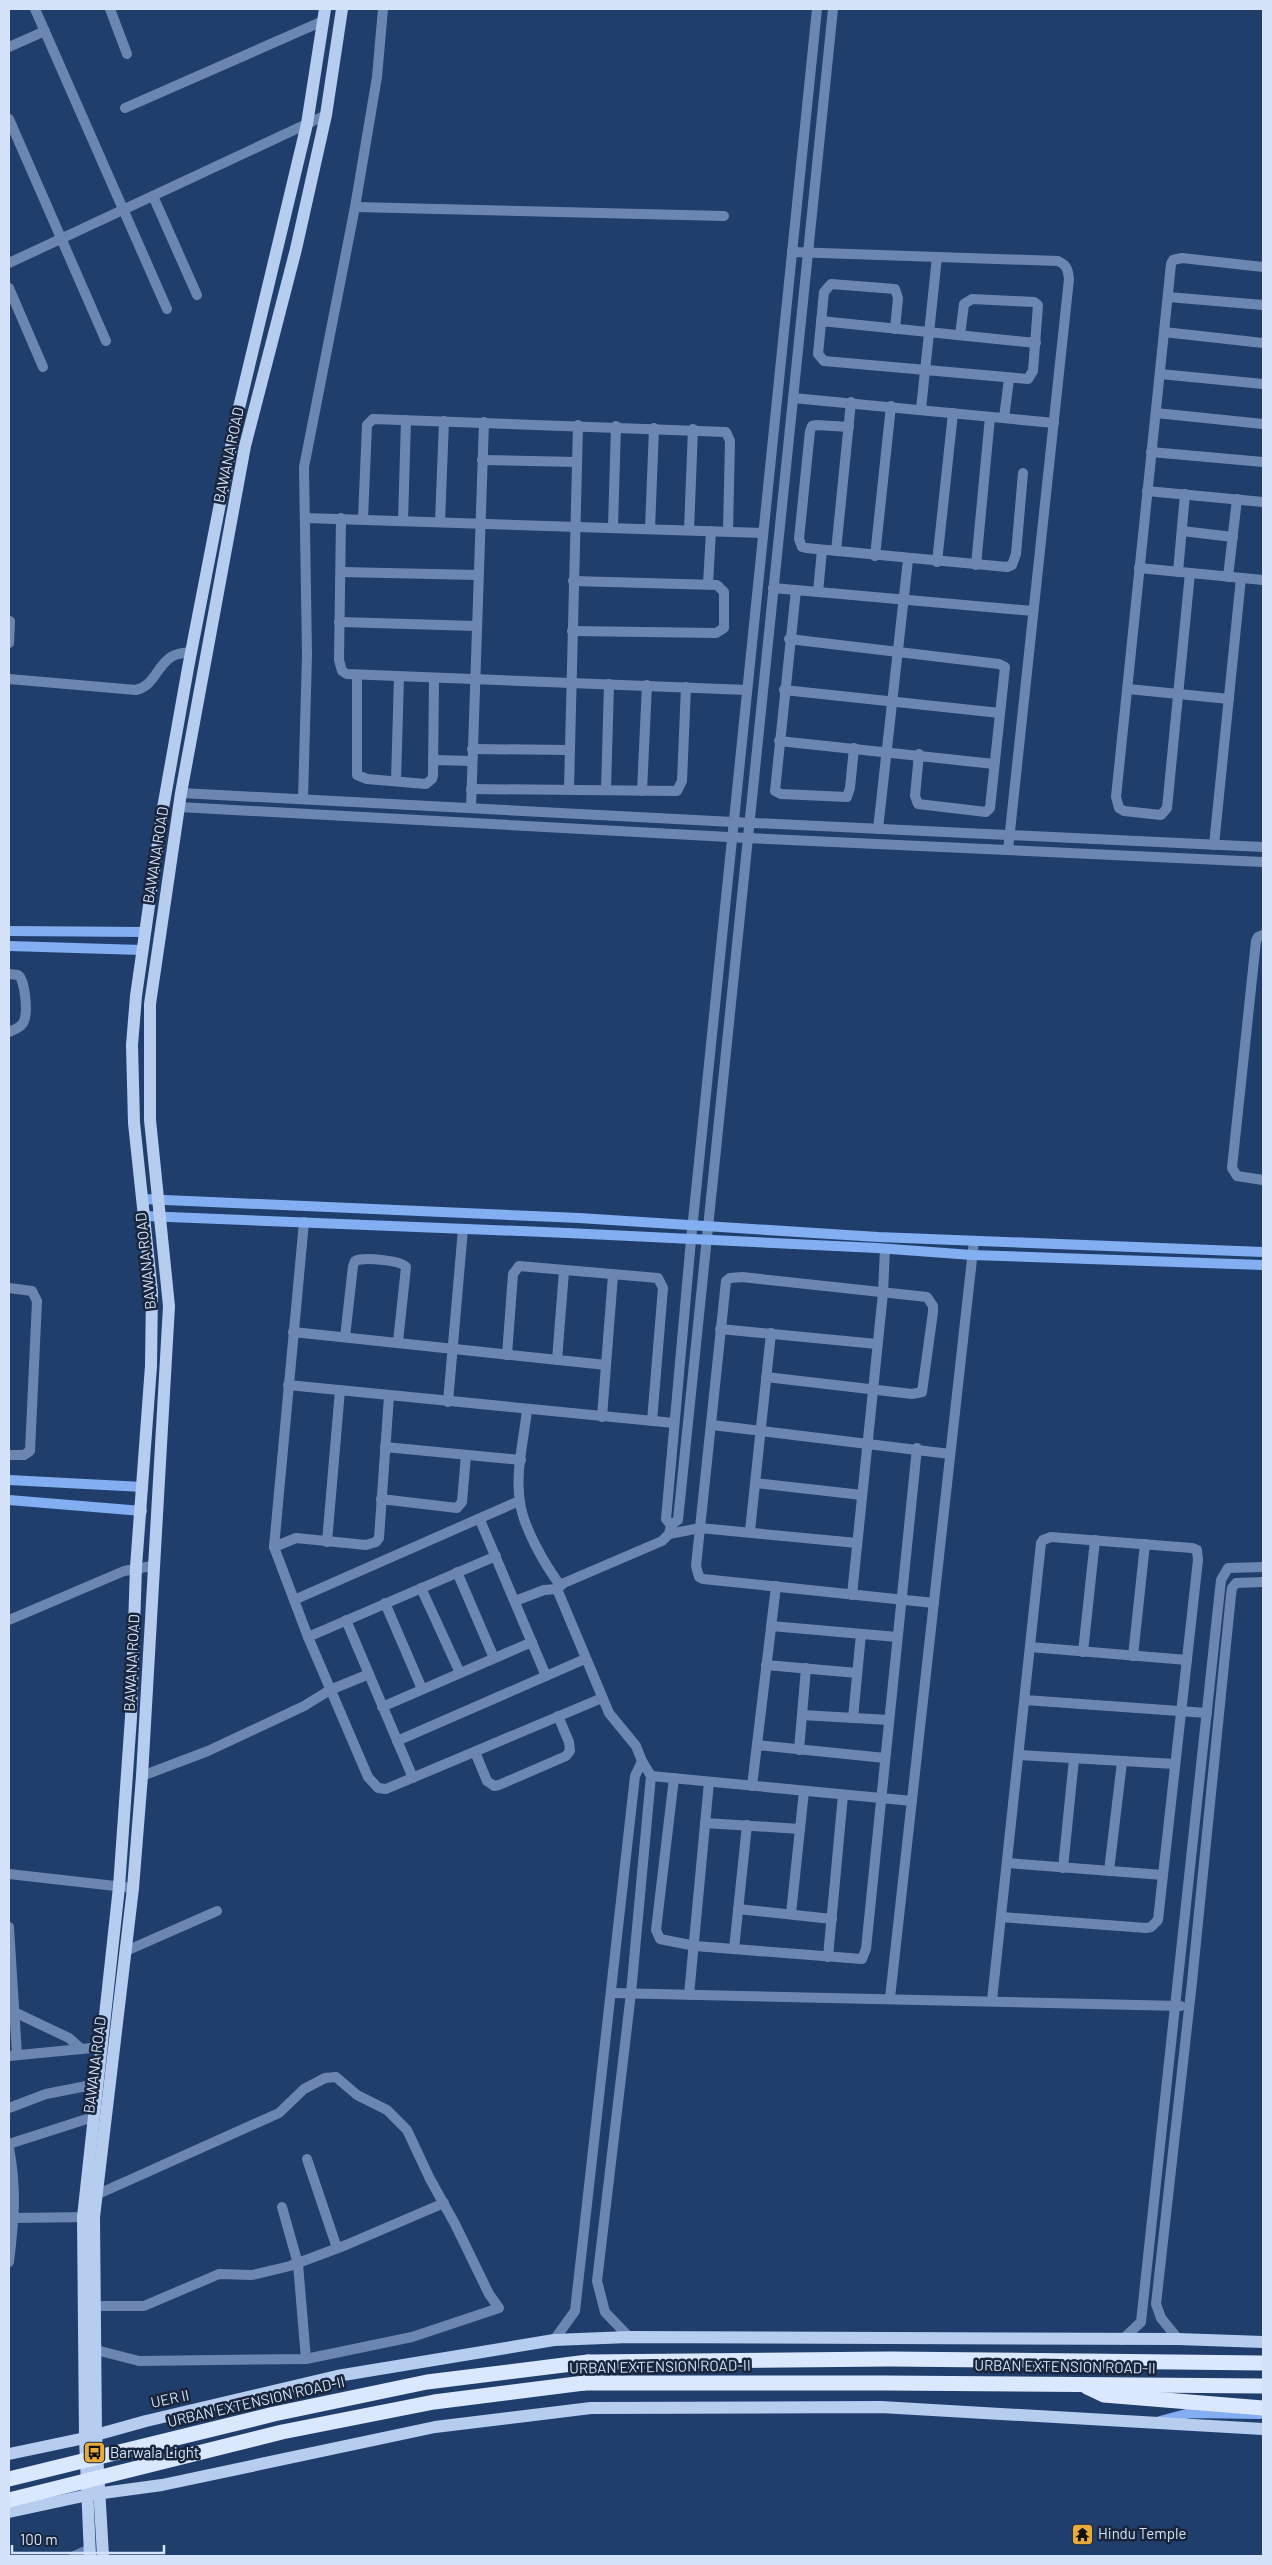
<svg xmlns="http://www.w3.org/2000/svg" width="1272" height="2565" font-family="Barlow,sans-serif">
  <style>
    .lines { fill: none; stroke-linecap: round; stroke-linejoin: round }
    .street { stroke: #6b87b1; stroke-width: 10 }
    .secondary { stroke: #83aef2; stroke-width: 10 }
    .primary { stroke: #b6cdf0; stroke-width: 12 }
    .highway { stroke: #dae8fd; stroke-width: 15 }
    .highway-bridge { stroke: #dae8fd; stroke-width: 15 }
    .labels { text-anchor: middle; stroke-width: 5; stroke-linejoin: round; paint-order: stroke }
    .street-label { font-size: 15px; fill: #d4e3fa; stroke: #18253b }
    .poi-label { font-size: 15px; fill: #d4e3fa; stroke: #18253b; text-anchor: start }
  </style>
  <rect width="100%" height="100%" fill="#203e6c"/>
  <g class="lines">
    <!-- street -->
    <g class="street">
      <polyline points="35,9 167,309"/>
      <polyline points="110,9 127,54"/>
      <polyline points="817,9 691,1240 666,1519 671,1525 678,1520 833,9"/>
      <polyline points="9,47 45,31"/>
      <polyline points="125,108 323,21"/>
      <polyline points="9,119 106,341"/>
      <polyline points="153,196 197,295"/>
      <polyline points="355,207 724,216"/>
      <path d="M792,252L1058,261C1067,265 1068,270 1069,279L1008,850"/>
      <polyline points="9,263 326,115"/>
      <polyline points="9,288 43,367"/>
      <polyline points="1168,297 1263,305"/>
      <polyline points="821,321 1036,343"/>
      <polyline points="895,329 898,298 895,289 831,284 824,292 818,354 824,361 1028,379 1033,371 1038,305 1034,302 972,299 964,304 960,335"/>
      <polyline points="1164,332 1263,343"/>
      <polyline points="1160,374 1263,384"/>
      <polyline points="793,398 1054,423"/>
      <polyline points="921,409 937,257"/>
      <polyline points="1156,413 1263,424"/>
      <polyline points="1004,418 1009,379"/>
      <polyline points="849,427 817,425 812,426 810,431 799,539 802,547 806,548 1007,567 1012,565 1016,554 1023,473"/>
      <polyline points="1151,452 1263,462"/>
      <polyline points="482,460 577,462"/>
      <polyline points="1147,491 1263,502"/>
      <polyline points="305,518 763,533"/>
      <polyline points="341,518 339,660 342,671 347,674 747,690"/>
      <polyline points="363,519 367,425 373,419 726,432 730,441 728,531"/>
      <polyline points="403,521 406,420"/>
      <polyline points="440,522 444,421"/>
      <polyline points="613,527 616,426"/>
      <polyline points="650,529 654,428"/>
      <polyline points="689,530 693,429"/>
      <polyline points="1182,531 1233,537"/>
      <polyline points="836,551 851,402"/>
      <polyline points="875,556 891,406"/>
      <polyline points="937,562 953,413"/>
      <polyline points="976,565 990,417"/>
      <polyline points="1139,568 1263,580"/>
      <polyline points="341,572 478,575"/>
      <polyline points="1178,572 1185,494"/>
      <polyline points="1190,573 1167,808 1161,815 1124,811 1119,808 1116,797 1171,264 1173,260 1182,258 1263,267"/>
      <polyline points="1228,577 1237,499"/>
      <polyline points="708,584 711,531"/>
      <polyline points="773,588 1033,611"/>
      <polyline points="796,590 775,791 781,794 847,797 850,788 854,748"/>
      <polyline points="818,592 822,550"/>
      <polyline points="339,622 477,626"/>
      <polyline points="572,631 716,633 724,628 724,592 717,585 573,581"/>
      <polyline points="789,639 999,664 1005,667 990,808 986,812 918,804 915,796 919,754"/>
      <polyline points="9,643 10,621"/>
      <polyline points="357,675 357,775 367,779 426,784 432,779 433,775 434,678"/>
      <path d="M9,679L136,690C154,686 157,666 171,657C177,653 184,653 191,652"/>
      <polyline points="1128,689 1229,699"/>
      <polyline points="784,690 1000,713"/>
      <polyline points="779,741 994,764"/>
      <polyline points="472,749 569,750"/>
      <polyline points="433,760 472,761"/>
      <polyline points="396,781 399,676"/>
      <polyline points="471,789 677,791 682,781 686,687"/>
      <polyline points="569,789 578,425"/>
      <polyline points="606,790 609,684"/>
      <polyline points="642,791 647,685"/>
      <polyline points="181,793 733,822 1263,847"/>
      <polyline points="303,799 307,655 304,467 355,207 377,77 383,9"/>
      <polyline points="179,807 747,838 1263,862"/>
      <polyline points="471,808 484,422"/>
      <polyline points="878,829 908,560"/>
      <polyline points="1214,845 1241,578"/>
      <polyline points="1263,935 1258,937 1256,941 1232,1168 1237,1176 1263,1180"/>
      <path d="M9,974L18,975C25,979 28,1012 24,1021C22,1027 15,1029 9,1032"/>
      <polyline points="304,1222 274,1547 308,1637 368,1777 378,1788 386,1789 602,1698"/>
      <polyline points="9,1288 32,1291 37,1301 30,1451 24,1455 9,1455"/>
      <polyline points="720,1329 877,1344"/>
      <polyline points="293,1332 606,1365"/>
      <path d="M345,1337L353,1266L355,1261C364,1257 400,1260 406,1267L398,1342"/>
      <polyline points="507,1355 513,1274 519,1266 658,1278 663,1288 652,1421"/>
      <polyline points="557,1360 564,1271"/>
      <polyline points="766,1377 912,1394 922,1392 933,1312 933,1306 927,1297 742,1277 730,1278 726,1281 696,1566 699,1577 703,1579 934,1603"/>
      <polyline points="288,1385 674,1423"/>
      <polyline points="448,1402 463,1229"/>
      <path d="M527,1410C524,1439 515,1473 520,1502C523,1527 545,1565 560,1585"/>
      <polyline points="602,1417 613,1275"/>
      <polyline points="712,1425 950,1454"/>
      <polyline points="385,1447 521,1460"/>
      <polyline points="755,1483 862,1495"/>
      <polyline points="381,1499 457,1508 462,1502 466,1455"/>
      <polyline points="480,1520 546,1676"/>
      <polyline points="750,1531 771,1333"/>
      <polyline points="669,1534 700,1528 857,1543"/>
      <polyline points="327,1542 340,1390"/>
      <polyline points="274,1547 296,1538 366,1545 376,1542 379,1538 389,1396"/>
      <polyline points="457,1572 494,1658"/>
      <polyline points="421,1588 460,1673"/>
      <polyline points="852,1595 883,1293 885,1249"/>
      <polyline points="294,1600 519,1501"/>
      <polyline points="515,1601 544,1590 557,1589"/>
      <polyline points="385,1603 422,1689"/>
      <polyline points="9,1620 124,1571 152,1566"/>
      <polyline points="346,1620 413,1778"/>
      <polyline points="771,1626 897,1637"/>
      <polyline points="308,1637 496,1556"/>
      <polyline points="1030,1647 1187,1660"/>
      <polyline points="1083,1652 1095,1540"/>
      <polyline points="1133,1656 1145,1544"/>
      <polyline points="766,1665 857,1673"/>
      <polyline points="1025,1700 1207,1713"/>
      <polyline points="382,1707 532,1642"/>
      <polyline points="802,1715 889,1720"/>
      <polyline points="853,1718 861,1634"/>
      <polyline points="397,1741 585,1659"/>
      <polyline points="757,1745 885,1758"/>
      <polyline points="799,1750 806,1668"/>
      <polyline points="475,1752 487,1781 494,1786 499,1785 566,1756 570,1751 569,1742 558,1716"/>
      <polyline points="1019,1755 1175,1764"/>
      <polyline points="642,1761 636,1746 609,1713 557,1589 564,1583 662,1541 669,1534 671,1525"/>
      <polyline points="142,1776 208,1751 304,1706 330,1690 369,1674"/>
      <polyline points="651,1776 912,1801"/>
      <polyline points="674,1778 656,1930 660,1939 695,1946 862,1959 866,1949 917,1448"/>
      <polyline points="752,1786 776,1586"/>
      <polyline points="705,1823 800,1829"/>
      <polyline points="1007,1863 1163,1875"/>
      <polyline points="1063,1868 1074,1759"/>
      <polyline points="1109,1871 1122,1762"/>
      <polyline points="9,1874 133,1888"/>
      <polyline points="738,1909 832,1919"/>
      <polyline points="791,1914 804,1791"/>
      <polyline points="9,1927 17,2055"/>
      <polyline points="734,1949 747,1825"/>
      <polyline points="126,1951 217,1911"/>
      <polyline points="828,1957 843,1795"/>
      <polyline points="612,1993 1181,2006"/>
      <polyline points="689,1995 709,1782"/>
      <polyline points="890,1998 974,1241"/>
      <polyline points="992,2000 1041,1543 1043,1540 1051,1537 1192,1548 1197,1550 1198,1560 1158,1920 1151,1927 1146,1928 1001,1917"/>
      <polyline points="10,2010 69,2038 81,2049"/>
      <polyline points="9,2056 102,2047"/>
      <polyline points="9,2108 46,2094 97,2084"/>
      <polyline points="9,2144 93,2117"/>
      <path d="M9,2148C17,2190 14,2220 9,2262"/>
      <polyline points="307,2159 337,2248"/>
      <polyline points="282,2207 298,2264 306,2359"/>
      <polyline points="10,2218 90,2217"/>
      <polyline points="96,2306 144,2306 219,2274 252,2275 290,2266 346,2245 444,2203"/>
      <polyline points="1178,2339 1161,2318 1156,2304 1192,1982 1231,1595 1232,1588 1236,1583 1263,1582"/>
      <polyline points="554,2340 575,2311 635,1776 642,1761 651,1776 631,1993 597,2281 605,2312 629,2337"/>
      <polyline points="1122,2340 1141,2322 1221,1580 1228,1568 1263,1567"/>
      <polyline points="96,2350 139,2361 306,2359 412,2337 499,2308 489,2294 455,2224 430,2179 407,2130 387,2110 357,2095 336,2077 325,2078 304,2089 279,2113 96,2195"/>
      <polyline points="74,2556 90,2549"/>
    </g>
    <!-- secondary -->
    <g class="secondary">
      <polyline points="9,931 145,932"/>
      <polyline points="9,946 142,950"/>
      <polyline points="142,1199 579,1218 878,1237 1263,1252"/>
      <polyline points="144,1216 568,1233 877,1248 972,1255 1263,1265"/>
      <polyline points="9,1480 143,1487"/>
      <polyline points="9,1500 142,1511"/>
      <polyline points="1160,2421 1190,2413 1260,2414"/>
    </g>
    <!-- primary -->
    <g class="primary">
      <polyline points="9,2454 85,2438 146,2421 337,2376 554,2340 629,2337 1178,2339 1263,2342"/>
      <polyline points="9,2512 88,2495 162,2485 435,2427 591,2408 881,2407 1263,2429"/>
      <polyline points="90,2556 85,2438 83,2217 119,1887 131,1717 136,1567 151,1366 152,1292 134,1123 132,1045 136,996 163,808 188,668 237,416 307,124 325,9"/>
      <polyline points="103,2556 96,2435 94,2217 133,1888 142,1776 169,1306 150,1120 150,1004 181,793 245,446 296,249 326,115 342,9"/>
    </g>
    <!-- highway -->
    <g class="highway">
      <polyline points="588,2362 890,2359 1263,2363"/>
      <polyline points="584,2383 884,2383 1263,2386"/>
      <polyline points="1087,2387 1104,2395 1263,2408"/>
    </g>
    <!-- highway-bridge -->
    <g class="highway-bridge">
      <polyline points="9,2479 274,2414 427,2382 588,2362"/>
      <polyline points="9,2500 282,2432 434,2402 584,2383"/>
    </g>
  </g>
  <!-- icons -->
  <defs>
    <symbol id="bus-square" viewBox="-11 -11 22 22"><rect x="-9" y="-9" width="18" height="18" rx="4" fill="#e8ab37" stroke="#18253b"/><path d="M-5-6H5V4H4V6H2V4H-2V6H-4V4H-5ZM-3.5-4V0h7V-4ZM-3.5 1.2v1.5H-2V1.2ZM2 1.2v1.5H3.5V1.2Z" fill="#111"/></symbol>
    <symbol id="temple-square" viewBox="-11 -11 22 22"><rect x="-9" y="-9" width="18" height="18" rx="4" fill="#e8ab37" stroke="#18253b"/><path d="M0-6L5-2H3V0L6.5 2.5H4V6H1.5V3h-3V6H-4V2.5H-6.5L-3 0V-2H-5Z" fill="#111"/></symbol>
  </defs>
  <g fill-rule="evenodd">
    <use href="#bus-square" x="82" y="2440" width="25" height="25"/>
    <use href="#temple-square" x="1070" y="2522" width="25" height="25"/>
  </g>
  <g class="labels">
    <!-- street labels -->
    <g class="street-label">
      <text transform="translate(229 455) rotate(-78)" y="5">BAWANA ROAD</text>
      <text transform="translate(156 855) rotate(-81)" y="5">BAWANA ROAD</text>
      <text transform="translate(146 1261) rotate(-96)" y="5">BAWANA ROAD</text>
      <text transform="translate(132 1663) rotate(-87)" y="5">BAWANA ROAD</text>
      <text transform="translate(95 2065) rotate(-83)" y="5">BAWANA ROAD</text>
      <text transform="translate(660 2367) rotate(-1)" y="5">URBAN EXTENSION ROAD-II</text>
      <text transform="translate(1065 2367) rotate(1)" y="5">URBAN EXTENSION ROAD-II</text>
      <text transform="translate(170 2399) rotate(-12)" y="5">UER II</text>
      <text transform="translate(256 2402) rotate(-13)" y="5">URBAN EXTENSION ROAD-II</text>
    </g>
    <!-- poi labels -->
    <g class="poi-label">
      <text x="110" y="2458">Barwala Light</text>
      <text x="1098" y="2539">Hindu Temple</text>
    </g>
  </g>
  <!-- border -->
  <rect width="1272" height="2565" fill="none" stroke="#d4e3fa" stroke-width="20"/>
  <!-- scale -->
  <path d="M12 2545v8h152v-8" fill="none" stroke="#d4e3fa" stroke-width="2.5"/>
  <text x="20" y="2545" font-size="15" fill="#d4e3fa" stroke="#18253b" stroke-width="4" paint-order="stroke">100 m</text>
</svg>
